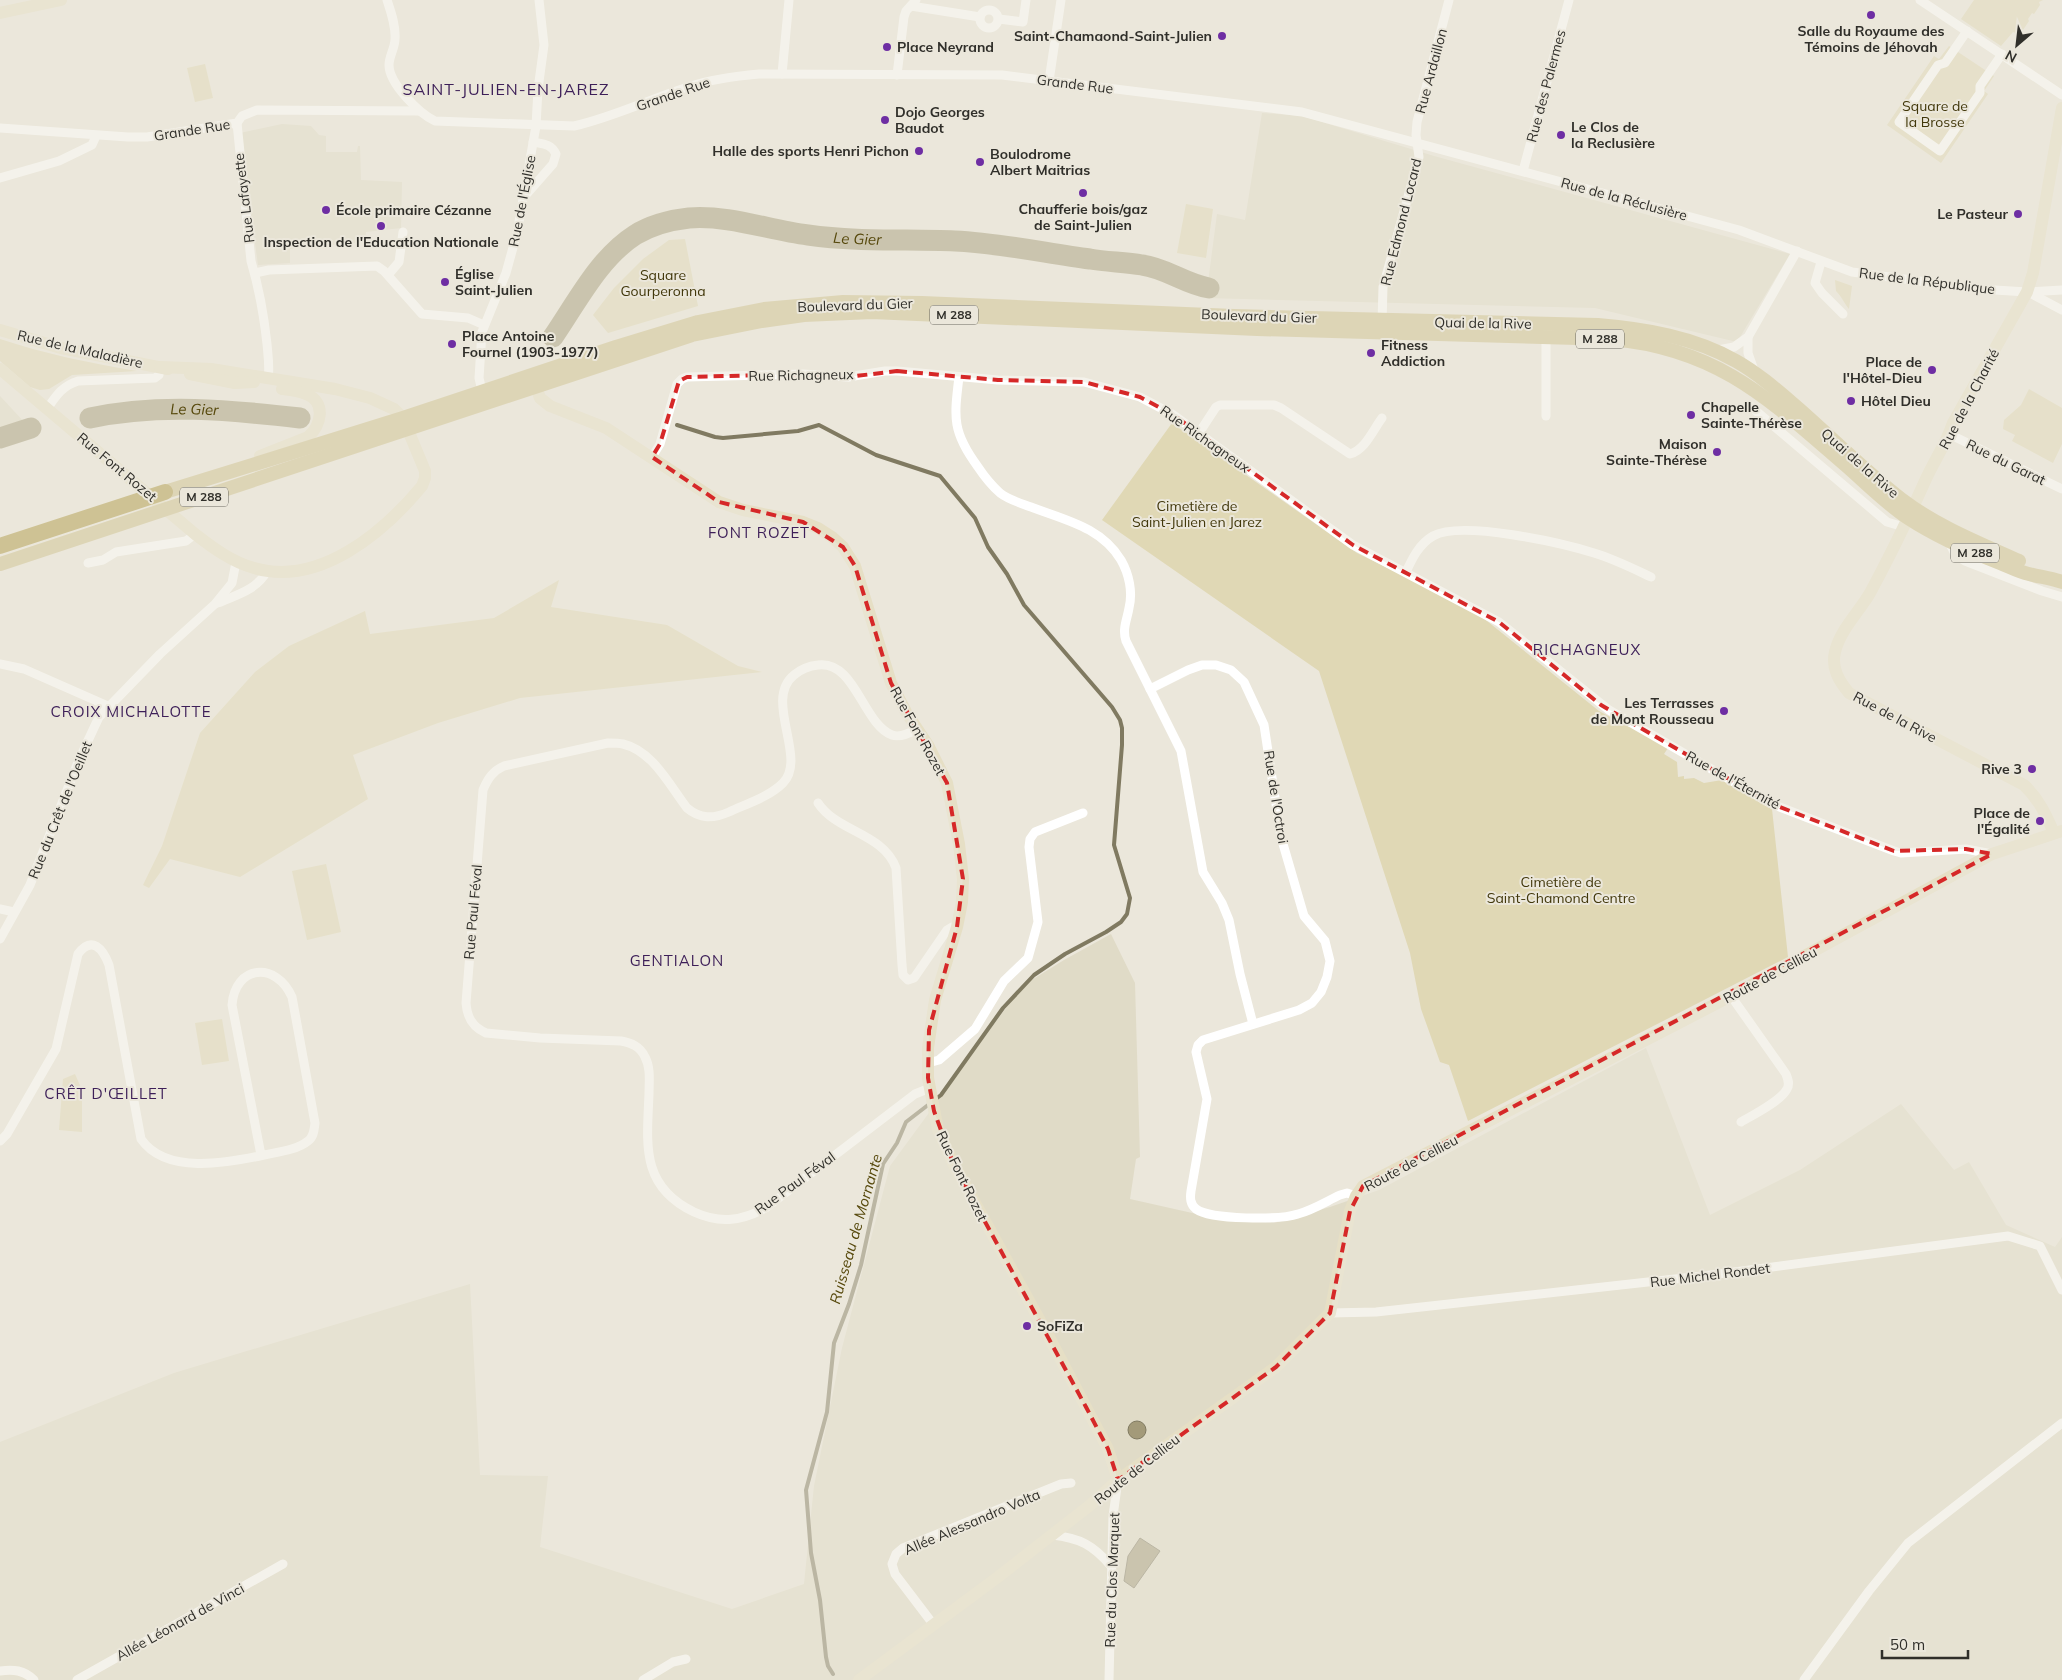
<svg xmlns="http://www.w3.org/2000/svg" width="2062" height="1680" font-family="Mulish,sans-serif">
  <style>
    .built { fill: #e0dbc7 }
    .green { fill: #e0d8b5 }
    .water { fill: #a39a79; stroke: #807a61 }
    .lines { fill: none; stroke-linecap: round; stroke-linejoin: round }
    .stream { stroke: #807a61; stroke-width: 4 }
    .river { stroke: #a39a79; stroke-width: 21 }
    .street { stroke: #fff; stroke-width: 9 }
    .secondary { stroke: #e6dfc5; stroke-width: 12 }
    .primary { stroke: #cdbf8b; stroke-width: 14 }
    .highway { stroke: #ab953e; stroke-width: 16 }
    .marked { fill: none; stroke: #d62828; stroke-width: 4; stroke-dasharray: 10 6; stroke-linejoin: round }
    .poi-dot { fill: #6e2ea3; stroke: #ebe7db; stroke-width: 2 }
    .labels { text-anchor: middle; stroke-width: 4; stroke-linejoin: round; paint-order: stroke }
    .shield { fill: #ebe7db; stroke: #68665f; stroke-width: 1 }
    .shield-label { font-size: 12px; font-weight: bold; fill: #302f2a }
    .poi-label { font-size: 14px; font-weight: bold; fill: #302f2a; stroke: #ebe7db; text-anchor: start }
    .street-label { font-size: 14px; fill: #302f2a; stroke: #ebe7db }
    .park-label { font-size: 14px; fill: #41370a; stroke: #ebe7db }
    .water-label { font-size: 15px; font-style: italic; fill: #56480b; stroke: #ebe7db }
    .neighbourhood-label { font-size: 15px; letter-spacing: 1px; fill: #3d1f58; stroke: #ebe7db }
    .quarter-label { font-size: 16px; letter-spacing: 1px; fill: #3d1f58; stroke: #ebe7db }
  </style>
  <rect width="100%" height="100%" fill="#ebe7db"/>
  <!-- built -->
  <g class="built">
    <polygon points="1262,113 1302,116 1434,156 1790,254 1737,342 1595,308 1206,298 1217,214 1245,220"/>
    <polygon points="282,124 311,126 319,135 326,136 326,152 357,152 358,146 360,146 361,180 402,182 401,228 366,232 366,242 290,249 290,263 258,265 240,133"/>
    <polygon points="0,396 25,423 0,442"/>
    <polygon points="1111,934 1135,983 1140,1157 1136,1159 1130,1199 1210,1217 1274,1223 1330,1207 1379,1190 1646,1048 1710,1215 1800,1170 1901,1104 1954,1170 1969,1162 2006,1225 2055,1247 2062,1237 2062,1680 0,1680 0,1442 174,1373 470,1284 480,1475 548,1476 540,1547 732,1609 804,1584 814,1486 842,1348 890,1166 1022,986 1064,960"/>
  </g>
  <!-- green -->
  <g class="green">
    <polygon points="1974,0 2043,0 2039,2 2040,5 2034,14 2032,13 2028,19 2029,21 2023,30 2021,29 2019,34 2013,32 2001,46 1961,19"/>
    <polygon points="1949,46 1994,76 1984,91 1988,94 1941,163 1887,125 1934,56 1939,59"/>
    <polygon points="205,64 213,98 195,102 187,68"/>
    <polygon points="1186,204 1213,209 1206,258 1177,253"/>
    <polygon points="685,239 698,306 608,333 593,315 614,288 643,259 669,240"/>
    <path d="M1835,280L1852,286L1849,309C1844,303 1842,297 1836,291Z"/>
    <path d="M0,339C45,354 90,363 137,371L72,375L49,389L40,390L30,387L0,361Z"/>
    <polygon points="2029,389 2062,408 2062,444 2053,463 2012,441 2015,435 2003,429 2004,420 2021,405"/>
    <polygon points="1172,423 1357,553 1472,609 1599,711 1629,727 1631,726 1668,748 1664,754 1677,762 1678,777 1684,776 1684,779 1694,778 1704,783 1722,780 1772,809 1788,957 1468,1121 1449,1065 1440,1062 1421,1009 1410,953 1319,671 1102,520"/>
    <polygon points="559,580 551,607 667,625 738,666 762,672 520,698 438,723 353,755 368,799 240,877 170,859 149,888 143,885 162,846 200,733 255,672 289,646 365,611 370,634 494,618"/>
    <polygon points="326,864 341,932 307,940 292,871"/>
    <polygon points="222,1019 229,1061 202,1065 195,1023"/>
    <polygon points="75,1074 82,1090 82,1132 59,1130 63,1079"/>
  </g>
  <!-- water -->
  <g class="water">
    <circle cx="1137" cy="1430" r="9"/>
    <polygon points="1140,1538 1160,1551 1134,1588 1124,1581 1128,1556"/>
  </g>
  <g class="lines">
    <!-- stream -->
    <polyline class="stream" points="677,425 715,437 723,438 798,431 819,425 876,455 940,476 975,518 988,547 1007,574 1024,605 1112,707 1120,720 1122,728 1122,745 1114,845 1130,898 1127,914 1121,922 1106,932 1065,954 1034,975 1003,1008 941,1095 906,1122 897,1143 883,1164 861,1265 849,1304 834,1343 827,1412 806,1490 811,1553 820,1600 826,1657 828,1666 833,1674"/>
    <!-- river -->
    <g class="river">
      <path id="s1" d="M553,337C577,302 599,258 635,235C651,225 671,220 689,218C730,215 768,230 808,235C857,242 906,239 955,241C1000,243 1045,253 1090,259C1107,262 1125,262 1142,265C1166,268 1185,284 1209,288"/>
      <path id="s2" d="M90,418C159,403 230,410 300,418"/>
      <polyline points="0,438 31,428"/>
    </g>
    <!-- street -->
    <g class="street">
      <path d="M387,0C391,12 396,26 395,39C395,48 389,56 389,65C389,84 420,114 435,121L574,126C614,117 652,98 691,86C713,79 736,76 759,74L1002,75L1302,112L1739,230L1852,272L1979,289L2027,292L2062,290"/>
      <polyline points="1920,0 2062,95"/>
      <polyline points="911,6 980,17"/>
      <circle cx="989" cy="19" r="9"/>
      <polyline points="999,19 1023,22 1026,0"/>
      <polyline points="1967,31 1945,63 1938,65 1899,122 1940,151 1980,93 1980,86 2002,54"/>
      <polyline points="782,74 789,0"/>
      <polyline points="897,75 904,17 906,11 916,0"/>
      <polyline points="1049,81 1061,0"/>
      <path d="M237,123L251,261C259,288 264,316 267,344C268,356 270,368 268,379"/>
      <polyline points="0,128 128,137 147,137 237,123 242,116 257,110 419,111"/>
      <polyline points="1523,171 1569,0"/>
      <polyline points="0,178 59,161 92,145 96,136"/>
      <path d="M524,197L553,164L556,154C551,144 544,144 533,142"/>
      <polyline points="1821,262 1815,283 1822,293 1843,314"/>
      <polyline points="255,273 269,270 377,266 384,271 422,314 468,318 484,325"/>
      <polyline points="388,275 399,262 403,232"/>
      <polyline points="2030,293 2062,310"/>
      <polyline points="1382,323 1383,287 1419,157 1416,135 1417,122 1449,0"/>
      <polyline points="1748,337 1748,353 1755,373"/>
      <polyline points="1718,350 1734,347 1748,337 1797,251"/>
      <path d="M959,377C954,418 952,432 978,467C984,476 991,485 1000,493C1009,500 1020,503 1031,507C1065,520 1101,527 1121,560C1129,574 1133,592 1129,608C1127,620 1122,629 1126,641L1181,751L1203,872L1222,903L1229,920L1240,974L1253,1024"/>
      <polyline points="483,395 479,378 482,332 506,273 517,233 536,126 538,89 544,45 539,0"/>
      <polyline points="1749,405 1887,522 1904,527"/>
      <path d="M47,409C56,396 62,386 78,381L155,378L159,375L160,367"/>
      <polyline points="1546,416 1546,337"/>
      <path d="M1199,433L1216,407L1220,405H1274L1281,408L1350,454C1365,450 1373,430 1382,418"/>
      <polyline points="1949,434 2062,489"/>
      <polyline points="652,457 660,444 677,384 682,379 687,377 803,374 848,377 885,371 897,371 998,380 1084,382 1140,397 1172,414 1353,545 1499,622 1609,710 1772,804 1894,851 1901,853 1966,849 1992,854"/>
      <polyline points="1952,542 1951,546 1955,554 1965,561 2042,591 2062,597"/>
      <polyline points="88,563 103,560 116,552 186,541 195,534"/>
      <path d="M1406,572C1412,559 1419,544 1433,536C1462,520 1562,543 1594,553C1614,559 1632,568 1651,577"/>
      <path d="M218,603C236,595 257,590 267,571"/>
      <polyline points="0,664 24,669 108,706"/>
      <path d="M1150,689L1188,670L1202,665H1216L1231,670L1244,682L1264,725L1281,837L1304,916L1325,941L1330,961L1327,977L1321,992L1312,1003L1299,1010L1203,1040L1198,1045L1196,1052L1207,1099L1191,1191C1190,1198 1190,1204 1196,1209C1211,1220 1280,1220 1298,1214C1313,1210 1327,1201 1340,1195L1347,1193L1356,1196"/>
      <path d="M917,729C910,733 900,738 892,735C863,724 855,660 818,665C809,666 801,669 794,675C763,700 808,758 783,783C769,797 746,804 729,812C713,819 700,819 687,808C670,786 653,751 623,744C619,743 613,743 608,743L504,766C493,771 488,778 483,790L466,1003C467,1017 472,1027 486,1033L540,1038L621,1041C631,1043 640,1046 645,1057C651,1068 649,1082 649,1094C647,1144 640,1186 694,1212C720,1224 743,1221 767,1207L915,1094L930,1088"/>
      <path d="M818,803C837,832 883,833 896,868L902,965L903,975L908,980L914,978L947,930L952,927H957"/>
      <polyline points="0,909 14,912"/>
      <polyline points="0,939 30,885 78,762 99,717 160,654 215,604 232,583 236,562"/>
      <path d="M1731,996L1786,1074C1788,1079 1790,1084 1787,1089C1781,1101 1753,1115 1741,1122"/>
      <polyline points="928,1063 939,1060 975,1029 1004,981 1028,958 1038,922 1029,847 1030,839 1035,832 1083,813"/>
      <path d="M0,1141L7,1134L56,1049L78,954C92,935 103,949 109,965L141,1139C166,1175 227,1163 264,1155C278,1152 297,1150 308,1141C314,1137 314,1130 315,1123L292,997C276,961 235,965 232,1005L261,1155"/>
      <polyline points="1330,1313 1376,1312 1711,1275 2008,1236 2040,1246 2062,1290"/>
      <path d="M1052,1535C1080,1538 1093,1545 1111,1566"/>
      <polyline points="933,1624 895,1574 892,1564 896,1554 903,1548 1061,1484 1071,1483"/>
      <path d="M0,1671C13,1669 24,1670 34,1680"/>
      <polyline points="77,1680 283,1564"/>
      <polyline points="643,1680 673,1662 686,1659"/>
      <polyline points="1109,1680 1113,1516 1118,1480"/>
      <polyline points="1804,1680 1869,1591 1908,1543 2062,1423"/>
    </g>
    <!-- secondary -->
    <g class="secondary">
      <polyline points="0,13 61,0"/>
      <polyline points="0,330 61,348 168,369"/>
      <path d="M0,369L195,534C213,548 232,562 254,568C319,587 383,533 422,486L425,478V471L403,418L394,409L370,398L335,389L211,369L160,367"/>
      <polyline points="190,374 235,383 254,382"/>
      <polyline points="533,378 540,398 550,406 606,428 719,502 743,510 803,522 818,528 832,537 843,547 855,566 891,683 906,712 928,745 947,783 959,844 963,879 962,902 957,927 935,1000 928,1048 928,1078 938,1130 953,1163 1050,1339 1108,1449 1118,1480"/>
      <path d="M260,456L308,437C321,426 327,402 306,394C299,391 290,390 282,389"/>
      <path d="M2054,833C2046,815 2039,799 2024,785L1849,693C1839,681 1831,668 1835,652C1840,630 1859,612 1870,593C1890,556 1908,519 1925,481C1934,461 1946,444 1953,423L2027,292L2033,273L2062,108"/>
      <polyline points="859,1680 998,1577 1089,1506 1118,1480 1276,1367 1330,1313 1350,1211 1356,1196 1363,1186 1731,996 1992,854 2062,831"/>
    </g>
    <!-- primary -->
    <g class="primary">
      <path d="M165,492L403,418L616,347L698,322L764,309L843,302L922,303L1234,316L1598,325C1645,329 1694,337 1736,361C1759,374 1779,392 1799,409C1833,439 1866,472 1901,499C1936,526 1979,543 2019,561"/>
      <path d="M0,564L692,335L762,321L804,315L872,312L1257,329L1612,339C1721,349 1772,402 1850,469C1869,486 1887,504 1908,518C1937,537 1969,551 2000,563C2010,567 2019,572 2029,574C2040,577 2051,578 2062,582"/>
    </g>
    <!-- highway -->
    <polyline class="highway" points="0,546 165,492"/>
  </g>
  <!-- marked area -->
  <path d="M0 0H2062V1680H0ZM897,371L998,380L1084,382L1140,397L1172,414L1353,545L1499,622L1601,705L1772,804L1894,851L1966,849L1992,854L1363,1186L1350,1211L1330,1313L1276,1367L1118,1480L1108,1449L1086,1407L953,1163L934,1111L928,1078L929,1030L957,927L963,879L947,783L891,683L855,566L843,547L803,522L719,502L652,457L660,444L679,381L687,377L803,374L848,377Z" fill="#ebe7db" fill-opacity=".55" fill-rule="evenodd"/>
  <path class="marked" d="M897,371L998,380L1084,382L1140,397L1172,414L1353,545L1499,622L1601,705L1772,804L1894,851L1966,849L1992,854L1363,1186L1350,1211L1330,1313L1276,1367L1118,1480L1108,1449L1086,1407L953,1163L934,1111L928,1078L929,1030L957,927L963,879L947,783L891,683L855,566L843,547L803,522L719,502L652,457L660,444L679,381L687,377L803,374L848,377Z"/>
  <!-- markers -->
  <g class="poi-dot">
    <circle cx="1871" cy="15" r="5"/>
    <circle cx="1222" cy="36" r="5"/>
    <circle cx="887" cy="47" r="5"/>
    <circle cx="885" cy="120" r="5"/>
    <circle cx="1561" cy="135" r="5"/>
    <circle cx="919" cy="151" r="5"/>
    <circle cx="980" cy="162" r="5"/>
    <circle cx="1083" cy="193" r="5"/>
    <circle cx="326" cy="210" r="5"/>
    <circle cx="2018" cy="214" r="5"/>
    <circle cx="381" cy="226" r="5"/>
    <circle cx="445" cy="282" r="5"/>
    <circle cx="452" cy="344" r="5"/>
    <circle cx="1371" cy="353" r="5"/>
    <circle cx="1932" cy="370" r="5"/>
    <circle cx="1851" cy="401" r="5"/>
    <circle cx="1691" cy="415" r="5"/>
    <circle cx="1717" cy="452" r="5"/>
    <circle cx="1724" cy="711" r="5"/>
    <circle cx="2032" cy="769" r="5"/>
    <circle cx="2040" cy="821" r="5"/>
    <circle cx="1027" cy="1326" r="5"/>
  </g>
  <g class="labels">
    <!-- shield labels -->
    <g class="shield">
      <rect x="930" y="305.5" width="48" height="19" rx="4"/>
      <rect x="1576" y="329.5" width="48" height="19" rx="4"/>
      <rect x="180" y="487.5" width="48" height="19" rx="4"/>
      <rect x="1951" y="543.5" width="48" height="19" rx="4"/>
    </g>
    <g class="shield-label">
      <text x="954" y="319">M 288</text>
      <text x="1600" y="343">M 288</text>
      <text x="204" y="501">M 288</text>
      <text x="1975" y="557">M 288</text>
    </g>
    <!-- poi labels -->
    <g class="poi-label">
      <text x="1871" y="36" text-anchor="middle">Salle du Royaume des<tspan x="1871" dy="16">Témoins de Jéhovah</tspan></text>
      <text x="1212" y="41" text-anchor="end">Saint-Chamaond-Saint-Julien</text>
      <text x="897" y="52">Place Neyrand</text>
      <text x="895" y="117">Dojo Georges<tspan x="895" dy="16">Baudot</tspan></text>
      <text x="1571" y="132">Le Clos de<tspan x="1571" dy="16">la Reclusière</tspan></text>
      <text x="909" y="156" text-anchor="end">Halle des sports Henri Pichon</text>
      <text x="990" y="159">Boulodrome<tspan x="990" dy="16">Albert Maitrias</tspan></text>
      <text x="1083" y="214" text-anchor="middle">Chaufferie bois/gaz<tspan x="1083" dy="16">de Saint-Julien</tspan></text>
      <text x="336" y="215">École primaire Cézanne</text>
      <text x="2008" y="219" text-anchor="end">Le Pasteur</text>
      <text x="381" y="247" text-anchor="middle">Inspection de l'Education Nationale</text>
      <text x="455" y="279">Église<tspan x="455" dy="16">Saint-Julien</tspan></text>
      <text x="462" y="341">Place Antoine<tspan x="462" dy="16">Fournel (1903-1977)</tspan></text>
      <text x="1381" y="350">Fitness<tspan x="1381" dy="16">Addiction</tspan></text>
      <text x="1922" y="367" text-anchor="end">Place de<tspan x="1922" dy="16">l'Hôtel-Dieu</tspan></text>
      <text x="1861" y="406">Hôtel Dieu</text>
      <text x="1701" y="412">Chapelle<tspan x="1701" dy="16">Sainte-Thérèse</tspan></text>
      <text x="1707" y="449" text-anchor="end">Maison<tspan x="1707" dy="16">Sainte-Thérèse</tspan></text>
      <text x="1714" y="708" text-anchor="end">Les Terrasses<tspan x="1714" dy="16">de Mont Rousseau</tspan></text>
      <text x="2022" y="774" text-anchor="end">Rive 3</text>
      <text x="2030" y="818" text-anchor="end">Place de<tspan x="2030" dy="16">l'Égalité</tspan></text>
      <text x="1037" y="1331">SoFiZa</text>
    </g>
    <!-- street labels -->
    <g class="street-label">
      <text transform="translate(1431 71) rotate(-75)" y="5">Rue Ardaillon</text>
      <text transform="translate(1075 84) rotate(7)" y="5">Grande Rue</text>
      <text transform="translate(1546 86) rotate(-75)" y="5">Rue des Palermes</text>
      <text transform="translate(673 94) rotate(-19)" y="5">Grande Rue</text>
      <text transform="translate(192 130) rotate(-9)" y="5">Grande Rue</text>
      <text transform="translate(244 198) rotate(-97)" y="5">Rue Lafayette</text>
      <text transform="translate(1624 199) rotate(15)" y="5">Rue de la Réclusière</text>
      <text transform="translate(522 201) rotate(-79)" y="5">Rue de l'Église</text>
      <text transform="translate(1401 222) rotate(-76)" y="5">Rue Edmond Locard</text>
      <text transform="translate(1927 281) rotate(7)" y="5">Rue de la République</text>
      <text transform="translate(855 305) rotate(-2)" y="5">Boulevard du Gier</text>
      <text transform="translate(1259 316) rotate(2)" y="5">Boulevard du Gier</text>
      <text transform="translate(1483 323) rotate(1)" y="5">Quai de la Rive</text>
      <text transform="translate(80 349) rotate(13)" y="5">Rue de la Maladière</text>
      <text transform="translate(801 375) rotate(-1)" y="5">Rue Richagneux</text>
      <text transform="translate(1969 399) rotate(-62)" y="5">Rue de la Charité</text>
      <text transform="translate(1205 439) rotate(35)" y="5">Rue Richagneux</text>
      <text transform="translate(2006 462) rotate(26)" y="5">Rue du Garat</text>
      <text transform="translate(1860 463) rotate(41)" y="5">Quai de la Rive</text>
      <text transform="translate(117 467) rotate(40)" y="5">Rue Font Rozet</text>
      <text transform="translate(1895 717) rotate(28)" y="5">Rue de la Rive</text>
      <text transform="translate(918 731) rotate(61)" y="5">Rue Font Rozet</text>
      <text transform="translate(1733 780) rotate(29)" y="5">Rue de l'Éternité</text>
      <text transform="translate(1276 797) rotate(81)" y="5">Rue de l'Octroi</text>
      <text transform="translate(60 810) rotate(-68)" y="5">Rue du Crêt de l'Oeillet</text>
      <text transform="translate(473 912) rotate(-85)" y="5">Rue Paul Féval</text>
      <text transform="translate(1770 975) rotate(-28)" y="5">Route de Cellieu</text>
      <text transform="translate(1411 1163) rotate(-28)" y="5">Route de Cellieu</text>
      <text transform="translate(962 1176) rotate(64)" y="5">Rue Font Rozet</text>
      <text transform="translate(795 1183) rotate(-36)" y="5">Rue Paul Féval</text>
      <text transform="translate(1710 1275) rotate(-7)" y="5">Rue Michel Rondet</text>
      <text transform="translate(1137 1469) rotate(-38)" y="5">Route de Cellieu</text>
      <text transform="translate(972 1522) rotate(-23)" y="5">Allée Alessandro Volta</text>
      <text transform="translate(1112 1580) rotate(-88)" y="5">Rue du Clos Marquet</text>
      <text transform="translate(180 1622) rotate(-29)" y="5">Allée Léonard de Vinci</text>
    </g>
    <!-- park labels -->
    <g class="park-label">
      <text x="1935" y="111">Square de<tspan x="1935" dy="16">la Brosse</tspan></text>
      <text x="663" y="280">Square<tspan x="663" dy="16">Gourperonna</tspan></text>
      <text x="1197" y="511">Cimetière de<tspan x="1197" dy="16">Saint-Julien en Jarez</tspan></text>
      <text x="1561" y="887">Cimetière de<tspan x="1561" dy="16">Saint-Chamond Centre</tspan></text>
    </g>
    <!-- water labels -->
    <g class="water-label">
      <text dy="5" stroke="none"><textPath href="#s1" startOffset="359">Le Gier</textPath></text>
      <text dy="5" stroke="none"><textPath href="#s2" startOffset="105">Le Gier</textPath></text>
      <text transform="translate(856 1229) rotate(-74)" y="5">Ruisseau de Mornante</text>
    </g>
    <!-- neighbourhood labels -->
    <g class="neighbourhood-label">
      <text x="759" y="538">FONT ROZET</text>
      <text x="1587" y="655">RICHAGNEUX</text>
      <text x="131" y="717">CROIX MICHALOTTE</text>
      <text x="677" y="966">GENTIALON</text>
      <text x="106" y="1099">CRÊT D'ŒILLET</text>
    </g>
    <!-- quarter labels -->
    <g class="quarter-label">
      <text x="506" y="95">SAINT-JULIEN-EN-JAREZ</text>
    </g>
  </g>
  <!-- north arrow -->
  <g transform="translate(2017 45) rotate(208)" stroke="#ebe7db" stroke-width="4" paint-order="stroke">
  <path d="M0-4L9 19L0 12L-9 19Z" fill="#302f2a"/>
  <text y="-8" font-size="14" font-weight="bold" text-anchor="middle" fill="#302f2a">N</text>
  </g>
  <!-- scale -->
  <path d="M1882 1650v8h86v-8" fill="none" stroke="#302f2a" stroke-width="2.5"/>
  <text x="1890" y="1650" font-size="15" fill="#302f2a" stroke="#ebe7db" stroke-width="4" paint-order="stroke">50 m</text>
</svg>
